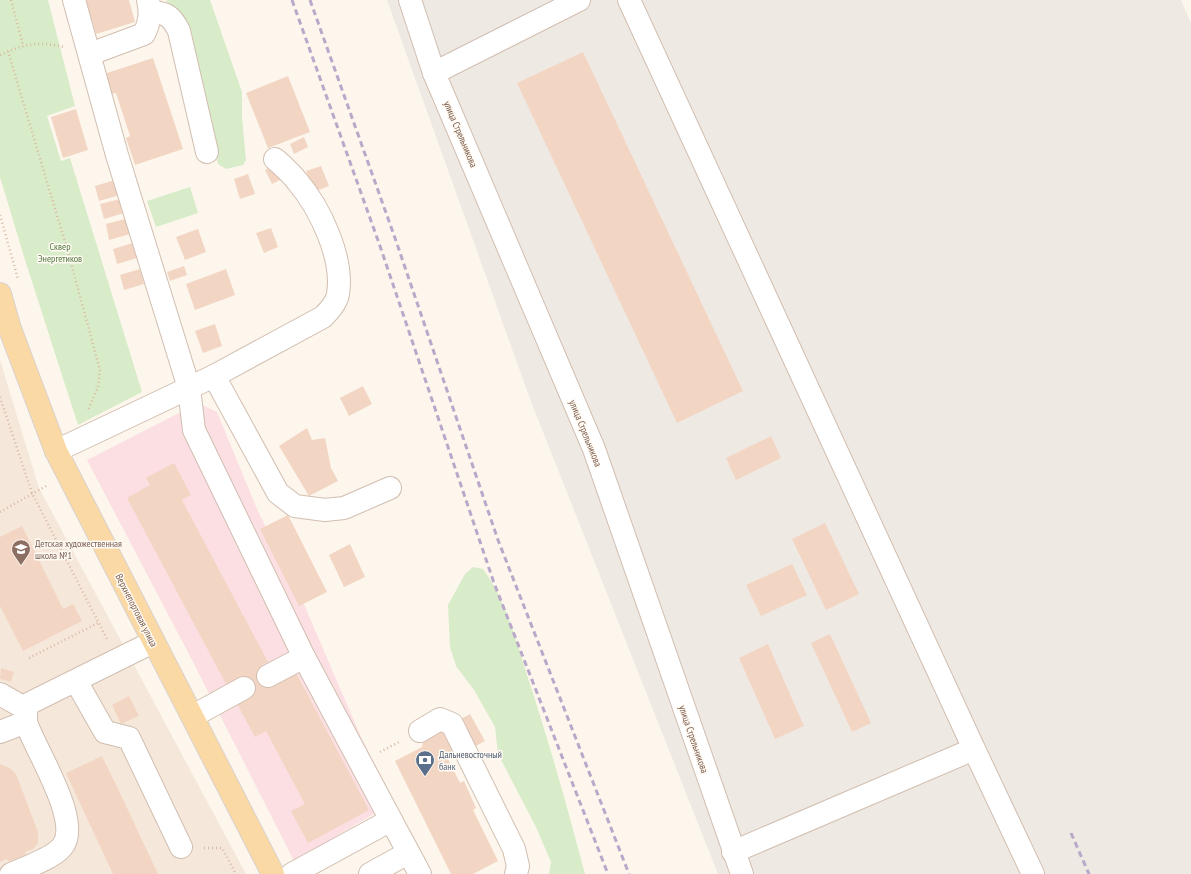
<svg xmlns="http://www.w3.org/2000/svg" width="1191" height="874" font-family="'PT Sans Narrow',sans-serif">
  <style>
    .residential { fill: #f5e8da }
    .industrial { fill: #efe9e4 }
    .medical { fill: #fbdfe3 }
    .green { fill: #d8ecc9 }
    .building { fill: #f3d5c3 }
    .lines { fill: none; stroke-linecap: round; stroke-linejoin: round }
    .minor-casing { stroke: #d1beb0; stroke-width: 24 }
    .major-casing { stroke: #dad1cd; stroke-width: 24 }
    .path { stroke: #d9b8a5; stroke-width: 2.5; stroke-dasharray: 1 3; stroke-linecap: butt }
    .minor { stroke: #fff; stroke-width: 22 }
    .major { stroke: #fbd9a5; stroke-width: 22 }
    .rail { stroke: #b9a8c9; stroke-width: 3; stroke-dasharray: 6 4; stroke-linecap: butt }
    .labels { text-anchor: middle; stroke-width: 3; stroke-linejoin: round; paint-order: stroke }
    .street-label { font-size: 10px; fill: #7a5c4d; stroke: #fffaf3 }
    .park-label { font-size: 10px; fill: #537a41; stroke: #fffaf3 }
    .education-label { font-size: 10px; fill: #785e54; stroke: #fffaf3; text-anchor: start }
    .service-label { font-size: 10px; fill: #4e5e75; stroke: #fffaf3; text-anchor: start }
  </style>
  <rect width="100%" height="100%" fill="#fdf6ec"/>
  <!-- residential -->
  <polygon class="residential" points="0,360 39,488 246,874 0,874"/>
  <!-- industrial -->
  <polygon class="industrial" points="387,0 1181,0 1191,23 1191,874 718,874 530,399"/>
  <!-- medical -->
  <polygon class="medical" points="202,405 217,412 257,509 303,602 361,737 394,802 294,861 192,660 87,460 177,414"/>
  <!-- green -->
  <g class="green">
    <polygon points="0,0 48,0 75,106 47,116 61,161 70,158 142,392 78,425 25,260 0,177"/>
    <polygon points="166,0 210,0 242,92 242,118 246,160 243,165 226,169 218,164 173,9"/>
    <polygon points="190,187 198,213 156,227 147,201"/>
    <path d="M473,567L483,569C505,599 515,636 526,672C548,738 567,806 585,874H549L551,862L536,827L498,754L495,727L474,690L456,666L450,647L448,605L465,574Z"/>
  </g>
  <!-- building -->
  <g class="building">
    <polygon points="86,0 129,0 135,22 96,34"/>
    <polygon points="583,52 743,391 677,423 517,83"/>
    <polygon points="153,58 183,149 135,165 126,138 130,136 116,93 111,94 104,74"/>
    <polygon points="288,76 310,132 268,148 246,93"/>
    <polygon points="76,109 88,150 63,158 51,117"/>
    <polygon points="304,137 308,147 294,154 290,144"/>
    <polygon points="275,165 282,179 272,184 265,170"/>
    <polygon points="321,166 329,186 313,192 306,171"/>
    <polygon points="248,174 255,194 240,199 234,179"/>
    <polygon points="115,180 120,195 99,201 95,186"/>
    <polygon points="120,199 124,213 104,219 100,204"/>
    <polygon points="125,219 130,234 109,240 106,224"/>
    <polygon points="271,228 278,247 264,253 256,233"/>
    <polygon points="198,229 206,252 185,260 176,237"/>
    <polygon points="133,243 137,258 117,264 113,249"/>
    <polygon points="184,266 187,275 170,281 167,272"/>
    <polygon points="140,269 144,284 124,290 120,275"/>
    <polygon points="226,269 235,295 195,310 186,284"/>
    <polygon points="215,324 222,346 203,353 195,331"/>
    <polygon points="363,386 372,404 349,416 340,398"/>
    <polygon points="307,428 312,440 325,438 331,468 338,481 309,496 279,446"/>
    <polygon points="771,436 781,458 736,480 726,458"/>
    <polygon points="174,463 191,495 182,500 268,662 262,665 272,684 295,671 369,810 308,843 291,811 305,804 266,731 255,737 236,702 248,695 239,678 226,684 127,498 150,485 146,478"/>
    <polygon points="288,515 327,592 299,606 260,529"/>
    <polygon points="825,523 859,594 826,610 792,539"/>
    <polygon points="22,526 63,609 73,604 82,621 23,651 0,606 0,537"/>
    <polygon points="350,544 365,577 344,587 329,555"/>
    <polygon points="792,564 807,595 761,616 746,585"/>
    <polygon points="830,634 871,723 852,732 811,643"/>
    <polygon points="768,644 804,726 775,739 739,658"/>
    <polygon points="1,668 14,672 11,682 0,679"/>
    <polygon points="129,696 139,716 121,724 112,705"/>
    <polygon points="470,714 485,741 474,747 459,720"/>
    <polygon points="435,729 450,734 454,745 451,753 447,757 460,783 464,781 476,808 473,810 498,861 473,874 451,874 395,761 422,747 423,740"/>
    <polygon points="102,756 119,791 158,874 113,874 66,773"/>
    <polygon points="0,764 10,768 16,774 38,832 38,843 33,849 25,852 26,855 9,862 7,859 0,862"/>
  </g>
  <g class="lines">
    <defs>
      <g id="minor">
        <polyline points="74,0 117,155 189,388 194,430 304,657 391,820"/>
        <polyline points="410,0 434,73 594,449 742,874"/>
        <polyline points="629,0 974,749"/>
        <path d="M150,13C166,11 172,17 179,31L207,152"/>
        <path d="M90,54L144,34C150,22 151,13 148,0"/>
        <polyline points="434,73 579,0"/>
        <polyline points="214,376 278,493 295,506 325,510 344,508 390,488"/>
        <path d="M56,451L214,376L323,317C329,311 337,302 338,294C344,258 320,208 297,181C291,173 283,166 275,159"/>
        <polyline points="268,676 304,657"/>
        <polyline points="76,681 105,732 129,738 181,847"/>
        <polyline points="0,694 26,709"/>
        <polyline points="193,716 244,688"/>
        <polyline points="420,731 440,719 452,724 514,849 518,866 516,874"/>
        <polyline points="0,732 26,722 26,709 30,703 153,642"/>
        <polyline points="733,852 974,749 1033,874"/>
        <path d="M11,874C25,868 53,858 62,847C83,822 35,750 26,722"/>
        <polyline points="292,874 391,820 420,874"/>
        <polyline points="370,874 408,853"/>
      </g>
      <polyline id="major" points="0,294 10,329 56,451 273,874"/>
    </defs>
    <!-- minor casing -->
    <use href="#minor" class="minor-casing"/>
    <!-- major casing -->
    <use href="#major" class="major-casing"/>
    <!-- path -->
    <g class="path">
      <polyline points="11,0 23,45"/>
      <polyline points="8,51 68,252 100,370 98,387 88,410"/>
      <path d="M0,55C24,44 38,41 64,47"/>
      <polyline points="0,215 18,279"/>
      <polyline points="0,397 32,493 107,639"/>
      <polyline points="0,512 48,485"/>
      <polyline points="29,658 98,623"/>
      <polyline points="380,752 401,741"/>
      <polyline points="204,848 222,848 236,874"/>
    </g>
    <!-- minor -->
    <use href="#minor" class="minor"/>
    <!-- major -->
    <use href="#major" class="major"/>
    <!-- rail -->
    <g class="rail">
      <polyline points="292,0 380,246 494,583 608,874"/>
      <polyline points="310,0 395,238 498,540 629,874"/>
      <polyline points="1071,833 1089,874"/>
    </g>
  </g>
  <!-- icons -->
  <defs>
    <symbol id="school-pin" viewBox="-11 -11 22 30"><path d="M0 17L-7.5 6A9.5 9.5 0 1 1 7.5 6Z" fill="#8d6e63" stroke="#fffaf3"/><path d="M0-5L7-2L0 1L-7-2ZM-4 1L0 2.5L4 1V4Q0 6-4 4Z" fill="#fff"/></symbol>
    <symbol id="bank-pin" viewBox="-11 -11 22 30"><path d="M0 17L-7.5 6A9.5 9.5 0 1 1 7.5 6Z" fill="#5c6f8a" stroke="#fffaf3"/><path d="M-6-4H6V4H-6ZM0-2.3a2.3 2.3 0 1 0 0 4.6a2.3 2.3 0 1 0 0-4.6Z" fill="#fff"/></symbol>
  </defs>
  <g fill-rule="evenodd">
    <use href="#school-pin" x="10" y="538" width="22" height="30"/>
    <use href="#bank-pin" x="414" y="749" width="22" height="30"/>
  </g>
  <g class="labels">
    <!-- street labels -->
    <g class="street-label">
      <text transform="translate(461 134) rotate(67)" y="4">улица Стрельникова</text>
      <text transform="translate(586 433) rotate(68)" y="4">улица Стрельникова</text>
      <text transform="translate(137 610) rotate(63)" y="4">Верхнепортовая улица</text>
      <text transform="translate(694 739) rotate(71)" y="4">улица Стрельникова</text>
    </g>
    <!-- park labels -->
    <g class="park-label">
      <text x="60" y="250">Сквер<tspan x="60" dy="12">Энергетиков</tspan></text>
    </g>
    <!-- education labels -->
    <g class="education-label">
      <text x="35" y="547">Детская художественная<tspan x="35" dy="12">школа №1</tspan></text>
    </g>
    <!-- service labels -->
    <g class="service-label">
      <text x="439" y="758">Дальневосточный<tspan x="439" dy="12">банк</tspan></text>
    </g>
  </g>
</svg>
